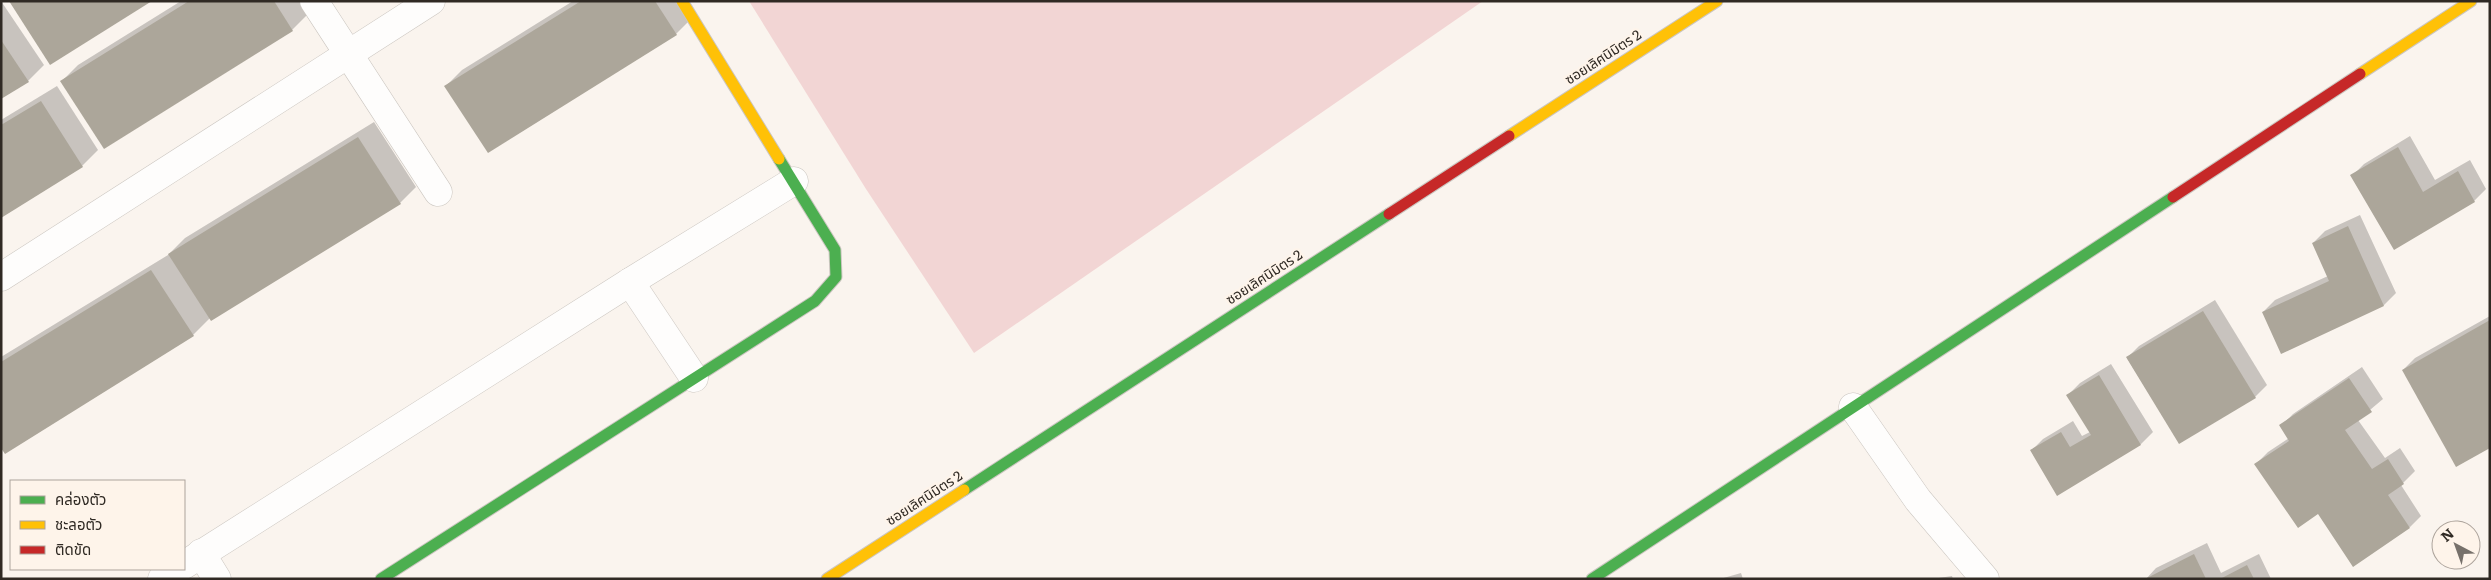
<svg xmlns="http://www.w3.org/2000/svg" width="2491" height="580" font-family="Literata,'Noto Sans Thai',serif">
  <style>
    .green { fill: #f2d5d4 }
    .shadow { fill: #0003 }
    .building { fill: #aca69a }
    .lines { fill: none; stroke-linecap: round; stroke-linejoin: round }
    .street-casing { stroke: #cbc6c0; stroke-width: 29 }
    .fast-casing { stroke: #cbc6c0; stroke-width: 13 }
    .slow-casing { stroke: #cbc6c0; stroke-width: 13 }
    .jam-casing { stroke: #cbc6c0; stroke-width: 13 }
    .street { stroke: #fefdfc; stroke-width: 28 }
    .fast { stroke: #4caf50; stroke-width: 11 }
    .slow { stroke: #ffc107; stroke-width: 11 }
    .jam { stroke: #c62828; stroke-width: 11 }
    .labels { text-anchor: middle; stroke-width: 4.5; stroke-linejoin: round; paint-order: stroke }
    .street-label { font-size: 14px; fill: #302a24; stroke: #fef4ea }
  </style>
  <rect width="100%" height="100%" fill="#faf4ee"/>
  <!-- green -->
  <polygon class="green" points="749,1 1483,1 974,353 866,189"/>
  <!-- shadow -->
  <g class="shadow">
    <polygon points="1,1 44,65 28,81 1,98"/>
    <polygon points="181,1 300,1 308,14 292,30 62,81 78,65"/>
    <polygon points="573,1 681,1 692,18 676,34 446,86 462,70"/>
    <polygon points="57,86 98,150 82,166 1,217 1,120"/>
    <polygon points="374,122 416,187 400,203 211,320 210,318 193,335 1,446 1,357 168,255 185,238"/>
    <polygon points="2410,136 2435,180 2470,160 2486,189 2474,201 2394,248 2352,176 2364,164"/>
    <polygon points="2360,215 2396,293 2384,305 2282,353 2263,312 2275,300 2328,276 2313,243 2325,231"/>
    <polygon points="2215,300 2267,385 2255,397 2179,442 2127,358 2139,346"/>
    <polygon points="2490,316 2490,446 2403,370 2415,358"/>
    <polygon points="2111,364 2153,432 2141,444 2058,494 2031,451 2043,439 2073,421 2082,436 2090,432 2068,395 2080,383"/>
    <polygon points="2362,367 2383,399 2358,420 2385,458 2400,448 2415,471 2401,485 2421,516 2410,527 2318,512 2256,464 2268,452 2289,438 2281,426 2293,414"/>
    <polygon points="2207,543 2221,573 2259,554 2271,579 2146,579 2156,568"/>
    <polygon points="1741,573 1743,579 1720,579"/>
    <polygon points="1952,576 1953,579 1932,579"/>
  </g>
  <!-- building -->
  <g class="building">
    <polygon points="9,1 152,1 50,65"/>
    <polygon points="189,1 274,1 293,31 104,149 60,81"/>
    <polygon points="581,1 655,1 677,35 488,153 444,86"/>
    <polygon points="1,40 29,82 1,99"/>
    <polygon points="41,101 83,167 1,218 1,125"/>
    <polygon points="358,137 401,204 211,321 168,254"/>
    <polygon points="2398,147 2423,192 2458,171 2475,202 2394,250 2350,175"/>
    <polygon points="2348,226 2384,306 2281,354 2262,312 2329,281 2312,243"/>
    <polygon points="151,270 194,336 5,454 1,448 1,362"/>
    <polygon points="2203,311 2256,398 2179,444 2126,357"/>
    <polygon points="2490,320 2490,448 2456,467 2402,370"/>
    <polygon points="2099,375 2141,445 2057,496 2030,450 2061,432 2070,447 2091,435 2066,395"/>
    <polygon points="2349,378 2372,412 2345,430 2372,469 2388,459 2404,484 2388,495 2410,528 2353,567 2318,514 2298,528 2254,464 2289,441 2279,425"/>
    <polygon points="2194,554 2206,579 2145,579"/>
    <polygon points="2247,565 2254,579 2220,579"/>
  </g>
  <g class="lines">
    <defs>
      <g id="street">
        <polyline points="314,1 438,192"/>
        <polyline points="1,277 431,1"/>
        <polyline points="630,282 694,378"/>
        <polyline points="1853,407 1918,500 1985,579"/>
        <polyline points="201,553 217,579"/>
        <polyline points="184,565 630,282 794,181"/>
        <polyline points="162,579 177,569"/>
      </g>
      <g id="fast">
        <polyline points="964,490 1389,214"/>
        <polyline points="381,579 815,301 836,277 835,250 779,159"/>
        <polyline points="1592,579 2173,197"/>
      </g>
      <g id="slow">
        <polyline points="682,1 779,159"/>
        <polyline points="2360,74 2471,1"/>
        <polyline points="1509,136 1717,1"/>
        <polyline points="827,579 964,490"/>
      </g>
      <g id="jam">
        <polyline points="2173,197 2360,74"/>
        <polyline points="1389,214 1509,136"/>
      </g>
    </defs>
    <!-- street casing -->
    <use href="#street" class="street-casing"/>
    <!-- fast casing -->
    <use href="#fast" class="fast-casing"/>
    <!-- slow casing -->
    <use href="#slow" class="slow-casing"/>
    <!-- jam casing -->
    <use href="#jam" class="jam-casing"/>
    <!-- street -->
    <use href="#street" class="street"/>
    <!-- fast -->
    <use href="#fast" class="fast"/>
    <!-- slow -->
    <use href="#slow" class="slow"/>
    <!-- jam -->
    <use href="#jam" class="jam"/>
  </g>
  <g class="labels">
    <!-- street labels -->
    <g class="street-label">
      <text transform="translate(1603 57) rotate(-33)" y="5">ซอยเลิศนิมิตร 2</text>
      <text transform="translate(1264 277) rotate(-33)" y="5">ซอยเลิศนิมิตร 2</text>
      <text transform="translate(924 498) rotate(-33)" y="5">ซอยเลิศนิมิตร 2</text>
    </g>
  </g>
  <!-- border -->
  <rect width="2491" height="580" fill="none" stroke="#302a24" stroke-width="5"/>
  <!-- legend -->
  <rect x="10" y="480" width="175" height="90" fill="#fef4ea" stroke="#aca39b"/>
  <rect x="20" y="496" width="25" height="8" fill="#4caf50" stroke="#aca39b"/>
  <text x="55" y="505" font-size="15" fill="#302a24">คล่องตัว</text>
  <rect x="20" y="521" width="25" height="8" fill="#ffc107" stroke="#aca39b"/>
  <text x="55" y="530" font-size="15" fill="#302a24">ชะลอตัว</text>
  <rect x="20" y="546" width="25" height="8" fill="#c62828" stroke="#aca39b"/>
  <text x="55" y="555" font-size="15" fill="#302a24">ติดขัด</text>
  <!-- north arrow -->
  <g transform="translate(2456 545) rotate(319)"><circle r="24" fill="#fef4ea" stroke="#aca39b"/>
  <path d="M0-4L9 19L0 12L-9 19Z" fill="#77716b"/>
  <text y="-8" font-size="14" font-weight="bold" text-anchor="middle" fill="#302a24">N</text>
  </g>
</svg>
